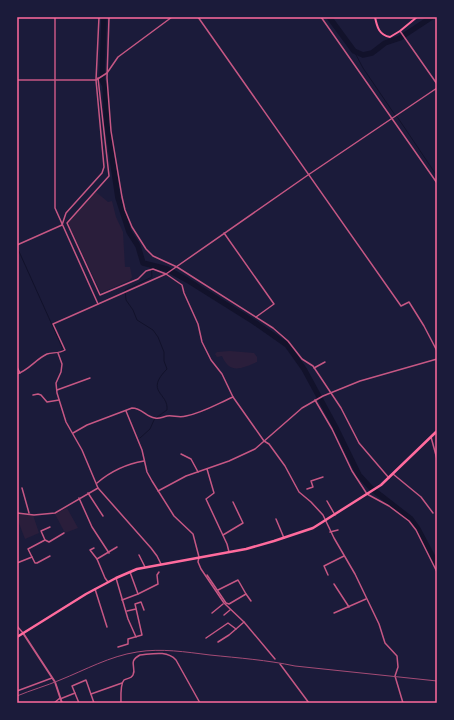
<svg xmlns="http://www.w3.org/2000/svg" width="454" height="720" font-family="Jost,sans-serif">
  <style>
    .green { fill: #2a1e3b }
    .lines { fill: none; stroke-linecap: round; stroke-linejoin: round }
    .stream { stroke: #12122b; stroke-width: 1 }
    .river { stroke: #12122b; stroke-width: 5.5 }
    .minor { stroke: #c65784; stroke-width: 1.5 }
    .tertiary { stroke: #c65784; stroke-width: 2 }
    .secondary { stroke: #ff6b9d; stroke-width: 2 }
    .trunk { stroke: #ff6b9d; stroke-width: 2.5 }
    .rail { stroke: #a44b75; stroke-width: 1 }
    .neatline { fill: none; stroke: #ff6b9d; stroke-width: 1.5 }
  </style>
  <rect width="100%" height="100%" fill="#1b1b3a"/>
  <!-- green -->
  <g class="green">
    <polygon points="96,192 108,202 112,201 116,217 123,232 125,267 130,267 132,277 130,280 101,293 68,223"/>
    <path d="M230,351L254,353L257,357V362C242,368 230,375 222,356L217,357L215,354L217,352Z"/>
    <polygon points="67,508 78,528 65,533 55,514"/>
    <polygon points="17,514 33,515 39,533 25,539 17,518"/>
  </g>
  <g class="lines">
    <!-- stream -->
    <g class="stream">
      <polyline points="354,51 363,68 395,115 398,118 437,176"/>
      <polyline points="17,247 62,347 62,350"/>
      <path d="M140,438L150,429L154,420L157,417L167,410C169,393 144,392 167,369L164,361V352L158,337L153,330L137,320L133,310L126,300L125,290L152,277L151,264"/>
    </g>
    <!-- river -->
    <g class="river">
      <polyline points="104,17 102,80 105,86 107,123 118,198 129,232 138,246 143,263 167,269 187,280 254,322 287,345 304,369 335,426 359,475 371,488 411,519 418,529 437,565"/>
      <polyline points="329,17 354,51 363,55 372,53 385,43 400,38 432,17"/>
    </g>
    <!-- minor -->
    <g class="minor">
      <polyline points="55,17 55,208 98,304"/>
      <polyline points="109,17 107,78 111,131 122,197 125,210 132,227 146,249 153,256 177,267 273,328 288,341 302,359 313,366 341,408 359,443 389,478"/>
      <polyline points="198,17 401,306 409,302 424,326 437,351"/>
      <polyline points="321,17 437,183"/>
      <polyline points="400,31 437,84"/>
      <polyline points="98,78 109,176 67,223 100,295 138,279 146,271 153,269 166,274 182,285 184,293 198,324 202,342 211,360 222,374 233,397 264,441 269,444 285,466 299,492 311,502 323,515 334,538 355,574 379,624 385,643 397,656 398,667 395,676 403,703"/>
      <polyline points="17,80 96,80 107,73 118,57 172,17"/>
      <polyline points="224,233 274,304 256,317"/>
      <polyline points="17,245 62,225 66,213 102,173 104,167 96,80 99,17"/>
      <polyline points="58,353 62,364 61,372 56,383 57,393 66,422 82,450 98,488 151,548 157,556 161,564"/>
      <polyline points="17,367 20,373"/>
      <polyline points="314,368 325,362"/>
      <path d="M17,374C29,370 36,359 47,354C52,352 59,354 65,350L53,324L166,274L308,175L437,88"/>
      <polyline points="57,390 90,378"/>
      <polyline points="33,395 38,394 41,395 47,402 59,400"/>
      <polyline points="315,400 332,429 352,471 367,494 389,506 409,521 416,530 437,572"/>
      <polyline points="126,411 142,450 147,472 152,481 174,516 193,534 199,557 198,562 201,569 224,603 244,622 275,659"/>
      <path d="M73,433L87,425L132,408C142,408 146,417 155,418C160,419 162,417 167,416C173,415 179,418 186,416C202,413 217,404 233,397"/>
      <polyline points="431,437 437,459"/>
      <polyline points="181,454 191,459 198,472"/>
      <polyline points="207,469 214,493 206,499 227,544 229,552"/>
      <polyline points="393,474 421,497 433,513"/>
      <path d="M97,483C111,471 126,464 144,461"/>
      <polyline points="22,488 29,513"/>
      <polyline points="307,489 313,487 311,481 323,477"/>
      <polyline points="158,491 186,476 229,461 255,449 302,408 323,396 360,381 437,359"/>
      <polyline points="88,493 103,516"/>
      <polyline points="79,498 92,527 109,553"/>
      <polyline points="327,501 335,515"/>
      <polyline points="17,513 34,515 55,513 98,488"/>
      <polyline points="276,519 284,538"/>
      <polyline points="50,527 41,531 45,540 49,542 64,533"/>
      <polyline points="330,532 338,530"/>
      <polyline points="223,535 243,523 233,502"/>
      <polyline points="45,540 28,549 35,563 37,563 50,556"/>
      <polyline points="94,548 90,550 97,559 117,547"/>
      <polyline points="139,555 145,567"/>
      <polyline points="97,559 105,578 108,582"/>
      <polyline points="17,563 32,557"/>
      <polyline points="207,575 226,603 229,604 246,594 238,580 218,590"/>
      <polyline points="328,575 324,566 344,556"/>
      <polyline points="116,578 128,619 136,637"/>
      <polyline points="334,584 349,607"/>
      <polyline points="95,589 107,627"/>
      <polyline points="138,594 158,584 157,575 159,572"/>
      <polyline points="246,594 251,601"/>
      <polyline points="122,600 138,594 130,572"/>
      <polyline points="127,611 136,609"/>
      <polyline points="212,613 223,604"/>
      <polyline points="334,613 366,599"/>
      <polyline points="224,615 230,610"/>
      <polyline points="17,626 23,633"/>
      <polyline points="206,638 228,623 236,629 244,622"/>
      <polyline points="218,642 229,635 236,629"/>
      <polyline points="118,647 128,644 128,639 142,635 135,604 141,602 144,610"/>
      <polyline points="280,664 309,703"/>
      <polyline points="17,691 52,678"/>
      <polyline points="91,694 122,683"/>
      <polyline points="60,699 75,693"/>
      <polyline points="54,703 60,698"/>
      <polyline points="79,703 72,686 86,680 94,703"/>
      <path d="M121,703C121,698 120,684 124,680C127,678 131,679 133,675C137,667 127,662 140,655C152,654 167,650 176,660L200,703"/>
    </g>
    <!-- tertiary -->
    <polyline class="tertiary" points="23,633 55,682 62,703"/>
    <!-- secondary -->
    <path class="secondary" d="M375,17C377,27 379,35 390,37L400,31L417,17"/>
    <!-- trunk -->
    <polyline class="trunk" points="17,637 86,594 116,578 137,569 246,549 274,541 313,528 381,485 437,431"/>
    <!-- rail -->
    <path class="rail" d="M17,696C31,690 46,686 60,680C85,670 110,656 137,652C161,648 186,652 210,655C239,658 267,660 295,666L437,681"/>
  </g>
  <!-- border -->
  <rect width="454" height="720" fill="none" stroke="#1b1b3a" stroke-width="36"/>
  <rect x="18" y="18" width="418" height="684" class="neatline"/>
</svg>
